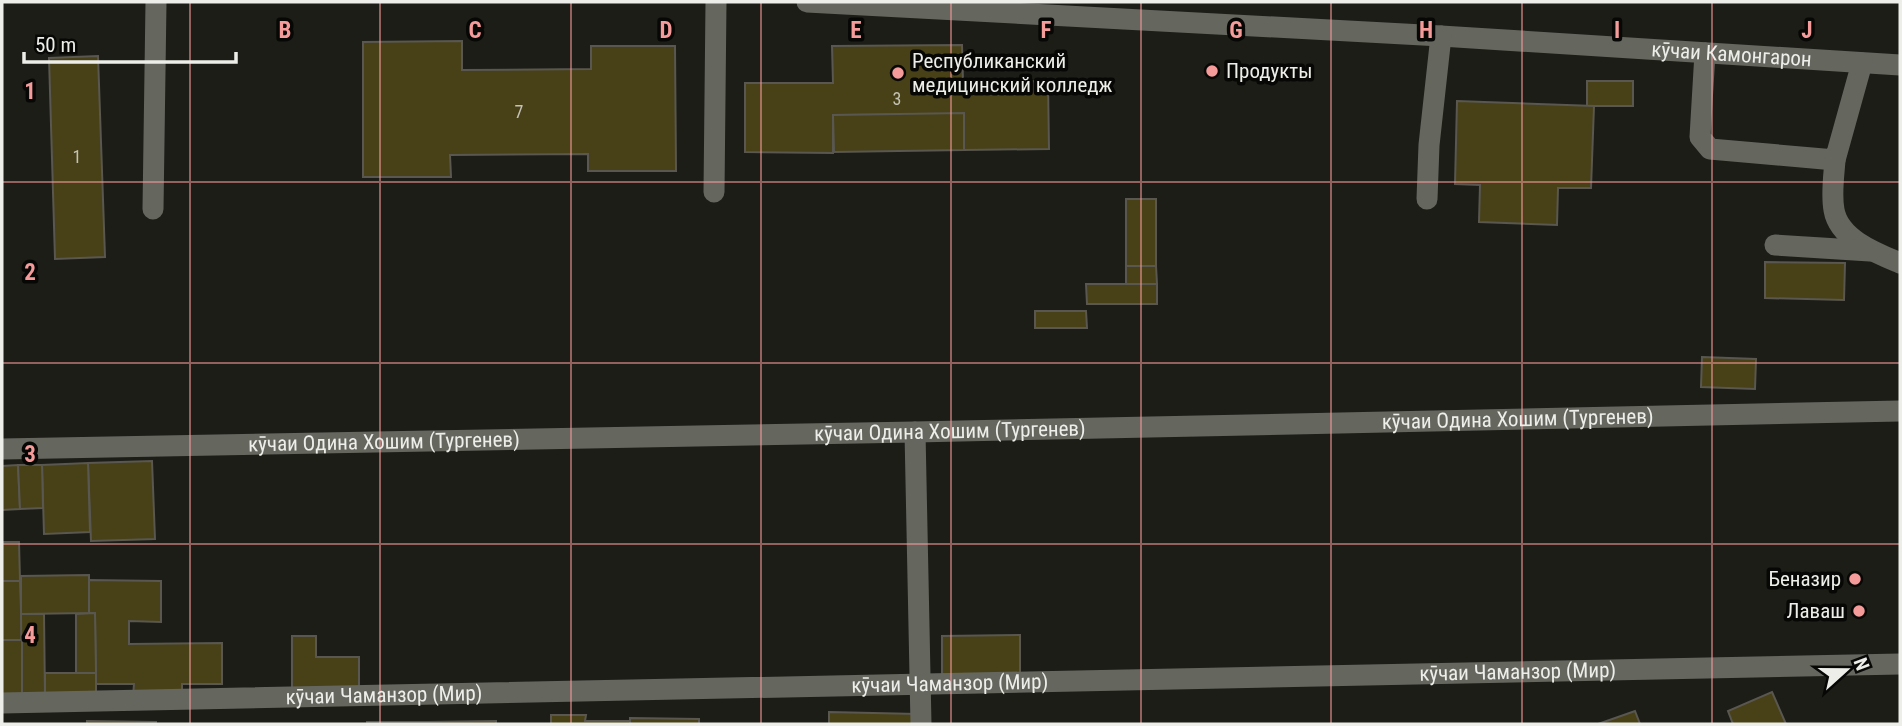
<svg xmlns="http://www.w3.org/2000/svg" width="1902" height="726" font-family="'Roboto Condensed',sans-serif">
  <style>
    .building { fill: #484016; stroke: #595750; stroke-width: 2 }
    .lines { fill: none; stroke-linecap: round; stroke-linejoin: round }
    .minor { stroke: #65675f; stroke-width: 21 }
    .grid { fill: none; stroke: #f59b9a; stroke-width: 2; stroke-opacity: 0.55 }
    .poi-dot { fill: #f59b9a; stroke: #070705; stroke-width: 2.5 }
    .labels { text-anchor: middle; stroke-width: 7; stroke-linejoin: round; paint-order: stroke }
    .number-label { font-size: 18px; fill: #c4c2b4 }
    .street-label { font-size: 21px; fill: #edeee9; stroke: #070705 }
    .poi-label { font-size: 21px; fill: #edeee9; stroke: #070705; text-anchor: start }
    .grid-label { font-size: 23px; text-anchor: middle; font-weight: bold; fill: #f59b9a; stroke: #070705; stroke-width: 7; stroke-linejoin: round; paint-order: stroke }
  </style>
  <rect width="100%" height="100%" fill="#1c1d17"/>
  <!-- building -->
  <g class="building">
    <polygon points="462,41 462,70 591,69 591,46 675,46 676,171 588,171 588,154 450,155 451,177 363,177 363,42"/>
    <polygon points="962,45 963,82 1048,81 1049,149 964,150 963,114 833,115 833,153 745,152 745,83 833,83 832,46"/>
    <polygon points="98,56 105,257 55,259 49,58"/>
    <rect x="1587" y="81" width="46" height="25"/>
    <polygon points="1457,101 1594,106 1591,188 1558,188 1557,225 1479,222 1480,185 1455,184"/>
    <polygon points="964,113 964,150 834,152 833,115"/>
    <rect x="1126" y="199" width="30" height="67"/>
    <polygon points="1765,262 1845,263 1844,300 1765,298"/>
    <polygon points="1126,266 1156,266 1157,284 1126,284"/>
    <polygon points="1086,284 1157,284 1157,304 1087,304"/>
    <polygon points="1035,311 1086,311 1087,328 1035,328"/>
    <polygon points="1702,357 1756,359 1755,389 1701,387"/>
    <polygon points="152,461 155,539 91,541 88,463"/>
    <polygon points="88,463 90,532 44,534 42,465"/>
    <polygon points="18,465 20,509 2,510 2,466"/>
    <polygon points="18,465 42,465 43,508 20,509"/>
    <polygon points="2,542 19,542 20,581 2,581"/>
    <polygon points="89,575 89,613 21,614 21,576"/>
    <polygon points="89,580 161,581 161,622 129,621 129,644 222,643 222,684 182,684 182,697 133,697 134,684 96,684 95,613 89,613"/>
    <polygon points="2,581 20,581 22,640 2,640"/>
    <polygon points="95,613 96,673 76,673 76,614"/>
    <polygon points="21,614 44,614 45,699 22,699"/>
    <polygon points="1020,635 1020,677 942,677 942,636"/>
    <polygon points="292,636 316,636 316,657 359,657 359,694 292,694"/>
    <rect x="2" y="640" width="20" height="59"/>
    <rect x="45" y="673" width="51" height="26"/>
    <polygon points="1772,692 1786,724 1733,724 1728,711"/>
    <polygon points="1635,711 1640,724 1598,724"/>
    <polygon points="829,712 917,714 917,724 829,724"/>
    <polygon points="551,715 586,715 585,721 630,721 630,724 551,724"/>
    <polygon points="630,718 699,719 699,724 630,724"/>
    <polygon points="87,721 156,722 156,724 87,724"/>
    <polygon points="496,721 496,724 428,724 428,722"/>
    <rect x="367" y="722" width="61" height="2"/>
  </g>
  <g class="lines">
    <!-- minor -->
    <g class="minor">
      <path id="s1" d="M807,2L1441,36L1900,65"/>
      <polyline points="1705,53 1700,137 1710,149 1835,160 1862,63"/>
      <path d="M1835,160C1834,175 1831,194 1834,210C1839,239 1876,253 1900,263"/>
      <polyline points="714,192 716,2"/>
      <polyline points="1427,199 1429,145 1441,36"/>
      <polyline points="153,209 156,2"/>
      <polyline points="1775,245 1870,251"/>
      <polyline points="915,432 921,724"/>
      <path id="s2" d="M2,449L915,432L1900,411"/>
      <path id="s3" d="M2,703L1900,664"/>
    </g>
  </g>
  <!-- grid -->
  <path class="grid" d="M190,2V724M380,2V724M571,2V724M761,2V724M951,2V724M1141,2V724M1331,2V724M1522,2V724M1712,2V724M2,182H1900M2,363H1900M2,544H1900"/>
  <!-- markers -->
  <g class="poi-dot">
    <circle cx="1212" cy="71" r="7"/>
    <circle cx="898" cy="73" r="7"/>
    <circle cx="1855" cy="579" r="7"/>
    <circle cx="1859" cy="611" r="7"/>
  </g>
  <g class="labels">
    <!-- number labels -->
    <g class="number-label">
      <text x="897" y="105">3</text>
      <text x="519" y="118">7</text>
      <text x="77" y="163">1</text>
    </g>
    <!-- street labels -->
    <g class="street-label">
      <text dy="7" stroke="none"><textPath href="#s1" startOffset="926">кӯчаи Камонгарон</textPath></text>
      <text dy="7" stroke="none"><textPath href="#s2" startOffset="1516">кӯчаи Одина Хошим (Тургенев)</textPath></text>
      <text dy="7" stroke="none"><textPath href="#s2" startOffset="948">кӯчаи Одина Хошим (Тургенев)</textPath></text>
      <text dy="7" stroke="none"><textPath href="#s2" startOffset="382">кӯчаи Одина Хошим (Тургенев)</textPath></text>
      <text dy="7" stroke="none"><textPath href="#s3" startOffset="1516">кӯчаи Чаманзор (Мир)</textPath></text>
      <text dy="7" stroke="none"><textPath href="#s3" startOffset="948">кӯчаи Чаманзор (Мир)</textPath></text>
      <text dy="7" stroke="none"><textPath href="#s3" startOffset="382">кӯчаи Чаманзор (Мир)</textPath></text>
    </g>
    <!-- poi labels -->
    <g class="poi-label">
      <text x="912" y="68">Республиканский<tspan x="912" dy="24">медицинский колледж</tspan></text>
      <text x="1226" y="78">Продукты</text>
      <text x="1841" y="586" text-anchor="end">Беназир</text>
      <text x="1845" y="618" text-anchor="end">Лаваш</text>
    </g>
  </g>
  <g class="grid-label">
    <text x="285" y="38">B</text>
    <text x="475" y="38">C</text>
    <text x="666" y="38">D</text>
    <text x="856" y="38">E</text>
    <text x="1046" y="38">F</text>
    <text x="1236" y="38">G</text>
    <text x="1426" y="38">H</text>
    <text x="1617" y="38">I</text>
    <text x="1807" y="38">J</text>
    <text x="30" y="99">1</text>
    <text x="30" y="280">2</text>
    <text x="30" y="462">3</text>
    <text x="30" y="643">4</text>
  </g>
  <!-- border -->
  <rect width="1902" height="726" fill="none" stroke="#edeee9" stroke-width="7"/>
  <!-- north arrow -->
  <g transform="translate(1846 670) rotate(69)" stroke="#070705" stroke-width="5" paint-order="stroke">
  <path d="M0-5L12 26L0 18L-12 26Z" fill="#edeee9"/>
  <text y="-10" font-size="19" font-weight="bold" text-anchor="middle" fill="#edeee9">N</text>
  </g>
  <!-- scale -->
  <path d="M24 52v10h212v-10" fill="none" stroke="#edeee9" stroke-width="3.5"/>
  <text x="35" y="52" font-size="21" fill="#edeee9" stroke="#070705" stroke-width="5" paint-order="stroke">50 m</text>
</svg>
